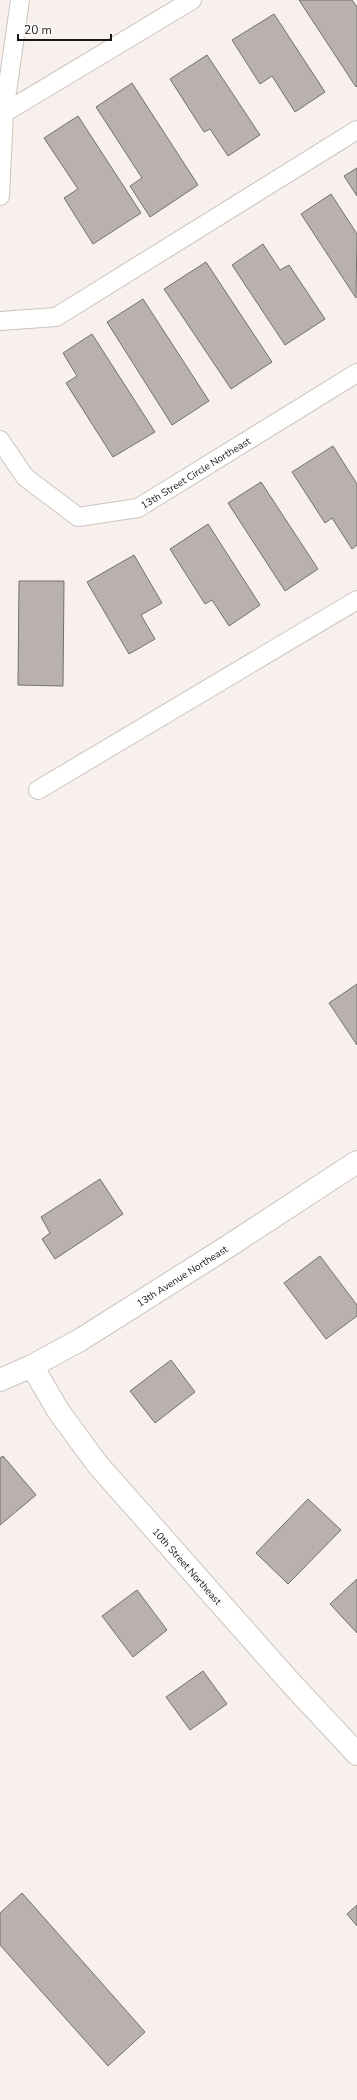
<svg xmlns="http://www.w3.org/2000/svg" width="357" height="2100" font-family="'Nunito Sans',sans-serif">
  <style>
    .building { fill: #b8b1ad; stroke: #76706c }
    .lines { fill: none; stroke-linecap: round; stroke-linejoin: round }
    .lane-casing { stroke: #cbc4bf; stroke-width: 20 }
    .street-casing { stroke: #cbc4bf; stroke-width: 24 }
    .lane { stroke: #fff; stroke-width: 18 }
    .street { stroke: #fff; stroke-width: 22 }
    .labels { text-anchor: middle; stroke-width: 3; stroke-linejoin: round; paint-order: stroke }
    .street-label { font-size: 10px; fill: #1a1816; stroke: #fff }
  </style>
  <rect width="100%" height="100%" fill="#f8f0ec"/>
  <!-- building -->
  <g class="building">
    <polygon points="299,0 352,0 357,7 357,86 356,87"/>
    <polygon points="274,14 325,92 295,112 272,76 260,84 232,40"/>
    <polygon points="207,55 260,135 228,156 210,129 204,132 170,79"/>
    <polygon points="132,83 198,185 150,217 130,186 142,178 96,107"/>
    <polygon points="78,116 141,213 93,244 64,198 78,189 44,138"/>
    <polygon points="357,168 357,196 344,176"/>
    <polygon points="331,194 357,234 356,298 301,214"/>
    <polygon points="263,244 280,270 289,265 325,319 285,345 232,265"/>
    <polygon points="206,262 272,362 231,389 164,289"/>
    <polygon points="143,299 209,401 172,425 107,322"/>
    <polygon points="92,334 155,432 113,457 66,383 77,376 63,353"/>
    <polygon points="333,446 357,484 357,545 352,549 332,518 325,523 292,472"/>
    <polygon points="261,482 318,569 285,591 228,503"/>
    <polygon points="208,524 260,605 229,626 212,600 205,604 170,549"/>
    <polygon points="134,555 162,603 141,615 155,639 129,654 87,582"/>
    <polygon points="19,581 64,581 63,686 18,685"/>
    <polygon points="357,984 357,1045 329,1003"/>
    <polygon points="100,1179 123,1214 55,1259 42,1239 50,1233 41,1217"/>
    <polygon points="320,1256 357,1305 357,1316 326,1339 284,1283"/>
    <polygon points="171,1360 195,1392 155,1423 130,1391"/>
    <polygon points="3,1456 36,1495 0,1525 0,1458"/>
    <polygon points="308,1499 341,1530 288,1584 256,1553"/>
    <polygon points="357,1579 357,1633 330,1604"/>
    <polygon points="137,1590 167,1630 133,1657 102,1616"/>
    <polygon points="203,1671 227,1704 190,1730 166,1697"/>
    <polygon points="22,1893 145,2032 108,2066 0,1945 0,1913"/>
    <polygon points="357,1905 357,1926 347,1914"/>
  </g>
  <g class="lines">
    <defs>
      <g id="lane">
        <polyline points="4,113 192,0"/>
        <polyline points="0,196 4,113 20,0"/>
        <polyline points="0,321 56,317 357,130"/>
        <path id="s1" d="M0,440L25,477L78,517L138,508L357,373"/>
        <polyline points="38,790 357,600"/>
      </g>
      <g id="street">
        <path id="s2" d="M32,1366L59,1412L98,1465L290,1682L357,1754"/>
        <path id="s3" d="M0,1380L32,1366L80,1340L224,1249L357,1162"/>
      </g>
    </defs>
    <!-- lane casing -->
    <use href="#lane" class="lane-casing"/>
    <!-- street casing -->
    <use href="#street" class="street-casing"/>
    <!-- lane -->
    <use href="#lane" class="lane"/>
    <!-- street -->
    <use href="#street" class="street"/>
  </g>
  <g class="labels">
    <!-- street labels -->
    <g class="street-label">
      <text dy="4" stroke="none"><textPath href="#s1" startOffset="239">13th Street Circle Northeast</textPath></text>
      <text dy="4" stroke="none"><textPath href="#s3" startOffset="210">13th Avenue Northeast</textPath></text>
      <text dy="4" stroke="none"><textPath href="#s2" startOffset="254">10th Street Northeast</textPath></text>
    </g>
  </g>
  <!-- scale -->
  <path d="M18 34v6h93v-6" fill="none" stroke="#1a1816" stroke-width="2"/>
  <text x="24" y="34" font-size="12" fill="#1a1816" stroke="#ffffff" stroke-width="3" paint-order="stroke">20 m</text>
</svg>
